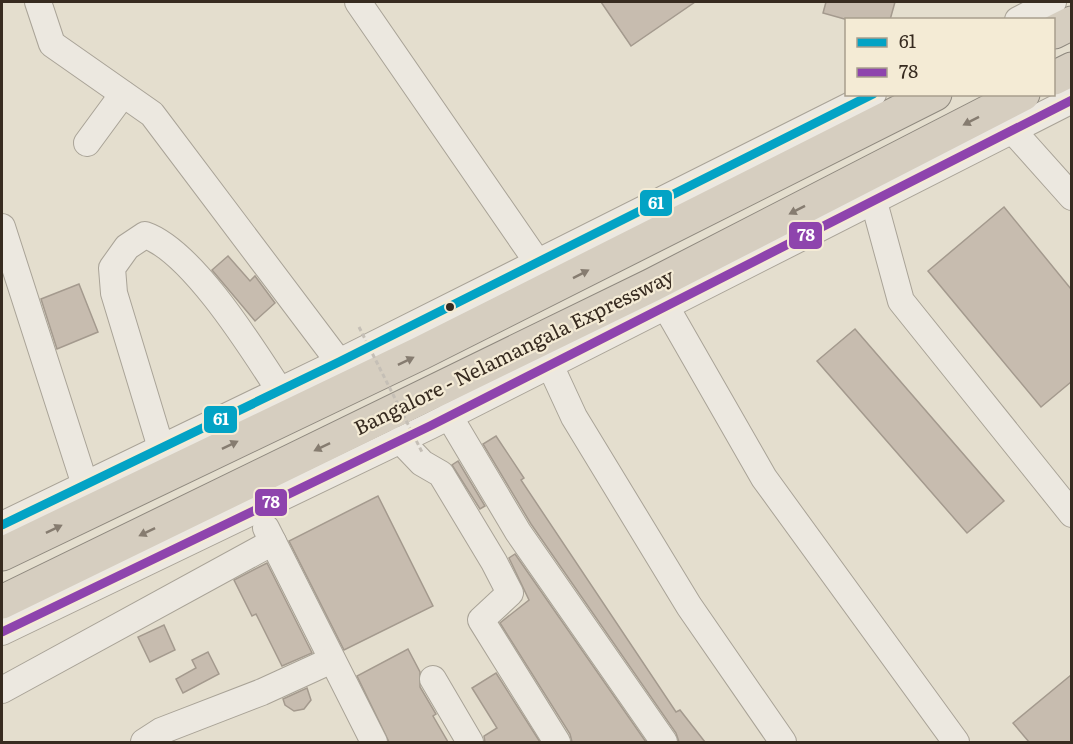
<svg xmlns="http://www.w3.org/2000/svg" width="1073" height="744" font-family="Literata,serif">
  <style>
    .building { fill: #c7bcaf; stroke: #a49a8e; stroke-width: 1.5 }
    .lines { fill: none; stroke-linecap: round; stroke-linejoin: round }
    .minor-casing { stroke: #a9a397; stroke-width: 28 }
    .highway-casing { stroke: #8e887e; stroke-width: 35 }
    .minor { stroke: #ece8e0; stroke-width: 26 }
    .highway { stroke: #d6cec0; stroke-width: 33 }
    .path-bridge { stroke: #c5bfb6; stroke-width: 3; stroke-dasharray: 4.5 3; stroke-linecap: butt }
    .bus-1-casing { stroke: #f4ebd5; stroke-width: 14 }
    .bus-2-casing { stroke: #f4ebd5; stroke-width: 14 }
    .bus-1 { stroke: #03a3c5; stroke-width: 9 }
    .bus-2 { stroke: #8e44ad; stroke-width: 9 }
    .oneway { fill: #867c70 }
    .bus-dot { fill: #372b20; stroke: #f4ebd5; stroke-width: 2 }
    .labels { text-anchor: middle; stroke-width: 4.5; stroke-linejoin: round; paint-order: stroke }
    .street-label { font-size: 20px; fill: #372b20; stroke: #f4ebd5 }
    .line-badge { stroke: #f4ebd5; stroke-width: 2 }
    .badge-label { font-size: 16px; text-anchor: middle; font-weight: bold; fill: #fff }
  </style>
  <rect width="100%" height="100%" fill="#e4dece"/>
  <!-- building -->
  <g class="building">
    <polygon points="601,2 695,2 631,46"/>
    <polygon points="826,2 895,2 890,20 848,20 823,13"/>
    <polygon points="1004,207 1071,289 1071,382 1041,407 928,271"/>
    <polygon points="228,256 250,281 255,276 275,303 255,321 212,270"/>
    <polygon points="79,284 98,332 57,349 41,299"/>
    <polygon points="855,329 1004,501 967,533 817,361"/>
    <polygon points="496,436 524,478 521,480 676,712 680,710 705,742 679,742 676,733 531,524 483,444"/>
    <polygon points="458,461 485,506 480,509 452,465"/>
    <polygon points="378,496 433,606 344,650 289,541"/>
    <polygon points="515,554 646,742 572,742 570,734 500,623 529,600 509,558"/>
    <polygon points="267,563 312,653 282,666 256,614 252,616 234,580"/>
    <polygon points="164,625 175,650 150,662 138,637"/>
    <polygon points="408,649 420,672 420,687 436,714 433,716 448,742 389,742 357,676"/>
    <polygon points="208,652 219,674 183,693 176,679 196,668 192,660"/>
    <polygon points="496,673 540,742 485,742 484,736 497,728 472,688"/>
    <polygon points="1071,675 1071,742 1029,742 1013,723"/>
    <polygon points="307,688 311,700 304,709 294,711 285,705 283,699"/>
  </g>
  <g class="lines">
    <defs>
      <g id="minor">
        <polyline points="38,2 52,44 152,114 339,362"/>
        <polyline points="358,2 538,263"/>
        <polyline points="1018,20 1053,2"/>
        <polyline points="1013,131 1072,197"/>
        <polyline points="87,143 123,94"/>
        <polyline points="874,202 901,301 1072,514"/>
        <polyline points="2,227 85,485"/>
        <polyline points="666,307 764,478 956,742"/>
        <polyline points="550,365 574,417 689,606 783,742"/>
        <polyline points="449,416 518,532 664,742"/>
        <polyline points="400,440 422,463 441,474 494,562 510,593 481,620 557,742"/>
        <path d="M161,448L114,293L112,268L127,247L145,235C192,251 252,348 280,391"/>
        <polyline points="2,525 339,362 873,94"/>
        <polyline points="266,528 374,742"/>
        <polyline points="2,632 430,426 1072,100"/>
        <polyline points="433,679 470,742"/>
        <polyline points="2,690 273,542"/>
        <polyline points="144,742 161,731 262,692 332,660"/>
      </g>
      <g id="highway">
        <polyline points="1054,32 1072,23"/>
        <polyline points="1054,78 1072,69"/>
        <polyline points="2,554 421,353 935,94"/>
        <polyline points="2,602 652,285 1023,94"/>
      </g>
    </defs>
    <!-- minor casing -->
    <use href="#minor" class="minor-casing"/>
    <!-- highway casing -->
    <use href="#highway" class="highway-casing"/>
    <!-- minor -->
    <use href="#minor" class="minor"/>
    <!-- highway -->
    <use href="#highway" class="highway"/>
    <!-- path-bridge -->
    <polyline class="path-bridge" points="359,327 423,454"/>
    <defs>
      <polyline id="bus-1" points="2,525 339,362 873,94"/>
      <polyline id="bus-2" points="2,632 430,426 1072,100"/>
    </defs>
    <!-- bus-1 casing -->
    <use href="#bus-1" class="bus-1-casing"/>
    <!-- bus-2 casing -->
    <use href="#bus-2" class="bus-2-casing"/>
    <!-- bus-1 -->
    <use href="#bus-1" class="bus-1"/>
    <!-- bus-2 -->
    <use href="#bus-2" class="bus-2"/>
  </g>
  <!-- one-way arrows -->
  <defs><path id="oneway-solid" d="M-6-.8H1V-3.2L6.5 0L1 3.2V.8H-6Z" transform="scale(1.5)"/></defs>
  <g class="oneway">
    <use href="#oneway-solid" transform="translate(971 121) rotate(153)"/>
    <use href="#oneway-solid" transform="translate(797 210) rotate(153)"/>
    <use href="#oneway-solid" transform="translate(581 274) rotate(-27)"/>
    <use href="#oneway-solid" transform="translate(406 361) rotate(-26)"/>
    <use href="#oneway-solid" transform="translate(230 445) rotate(-26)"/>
    <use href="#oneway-solid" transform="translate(322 447) rotate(154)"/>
    <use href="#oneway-solid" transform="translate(54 529) rotate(-26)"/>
    <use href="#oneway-solid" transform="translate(147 532) rotate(154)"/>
  </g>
  <!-- markers -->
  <circle class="bus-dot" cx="450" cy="307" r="5"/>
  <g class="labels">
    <!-- street labels -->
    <g class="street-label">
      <text transform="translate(514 352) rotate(-26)" y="7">Bangalore - Nelamangala Expressway</text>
    </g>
  </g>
  <g class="line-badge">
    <rect x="639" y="189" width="34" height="28" rx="6" fill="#03a3c5"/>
    <rect x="788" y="221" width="35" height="29" rx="6" fill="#8e44ad"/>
    <rect x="203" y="405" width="35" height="29" rx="6" fill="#03a3c5"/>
    <rect x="254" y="488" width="34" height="29" rx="6" fill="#8e44ad"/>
  </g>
  <g class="badge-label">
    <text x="656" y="209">61</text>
    <text x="806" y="241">78</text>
    <text x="221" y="425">61</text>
    <text x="271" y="508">78</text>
  </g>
  <!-- border -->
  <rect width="1073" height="744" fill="none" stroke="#372b20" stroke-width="6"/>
  <!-- legend -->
  <rect x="845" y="18" width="210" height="78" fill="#f4ebd5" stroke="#a89e8d" stroke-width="1.5"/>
  <rect x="857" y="38" width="30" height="9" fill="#03a3c5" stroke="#a89e8d" stroke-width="1.5"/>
  <text x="899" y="48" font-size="18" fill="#372b20">61</text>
  <rect x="857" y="68" width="30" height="9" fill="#8e44ad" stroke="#a89e8d" stroke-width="1.5"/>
  <text x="899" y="78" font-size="18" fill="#372b20">78</text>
</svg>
